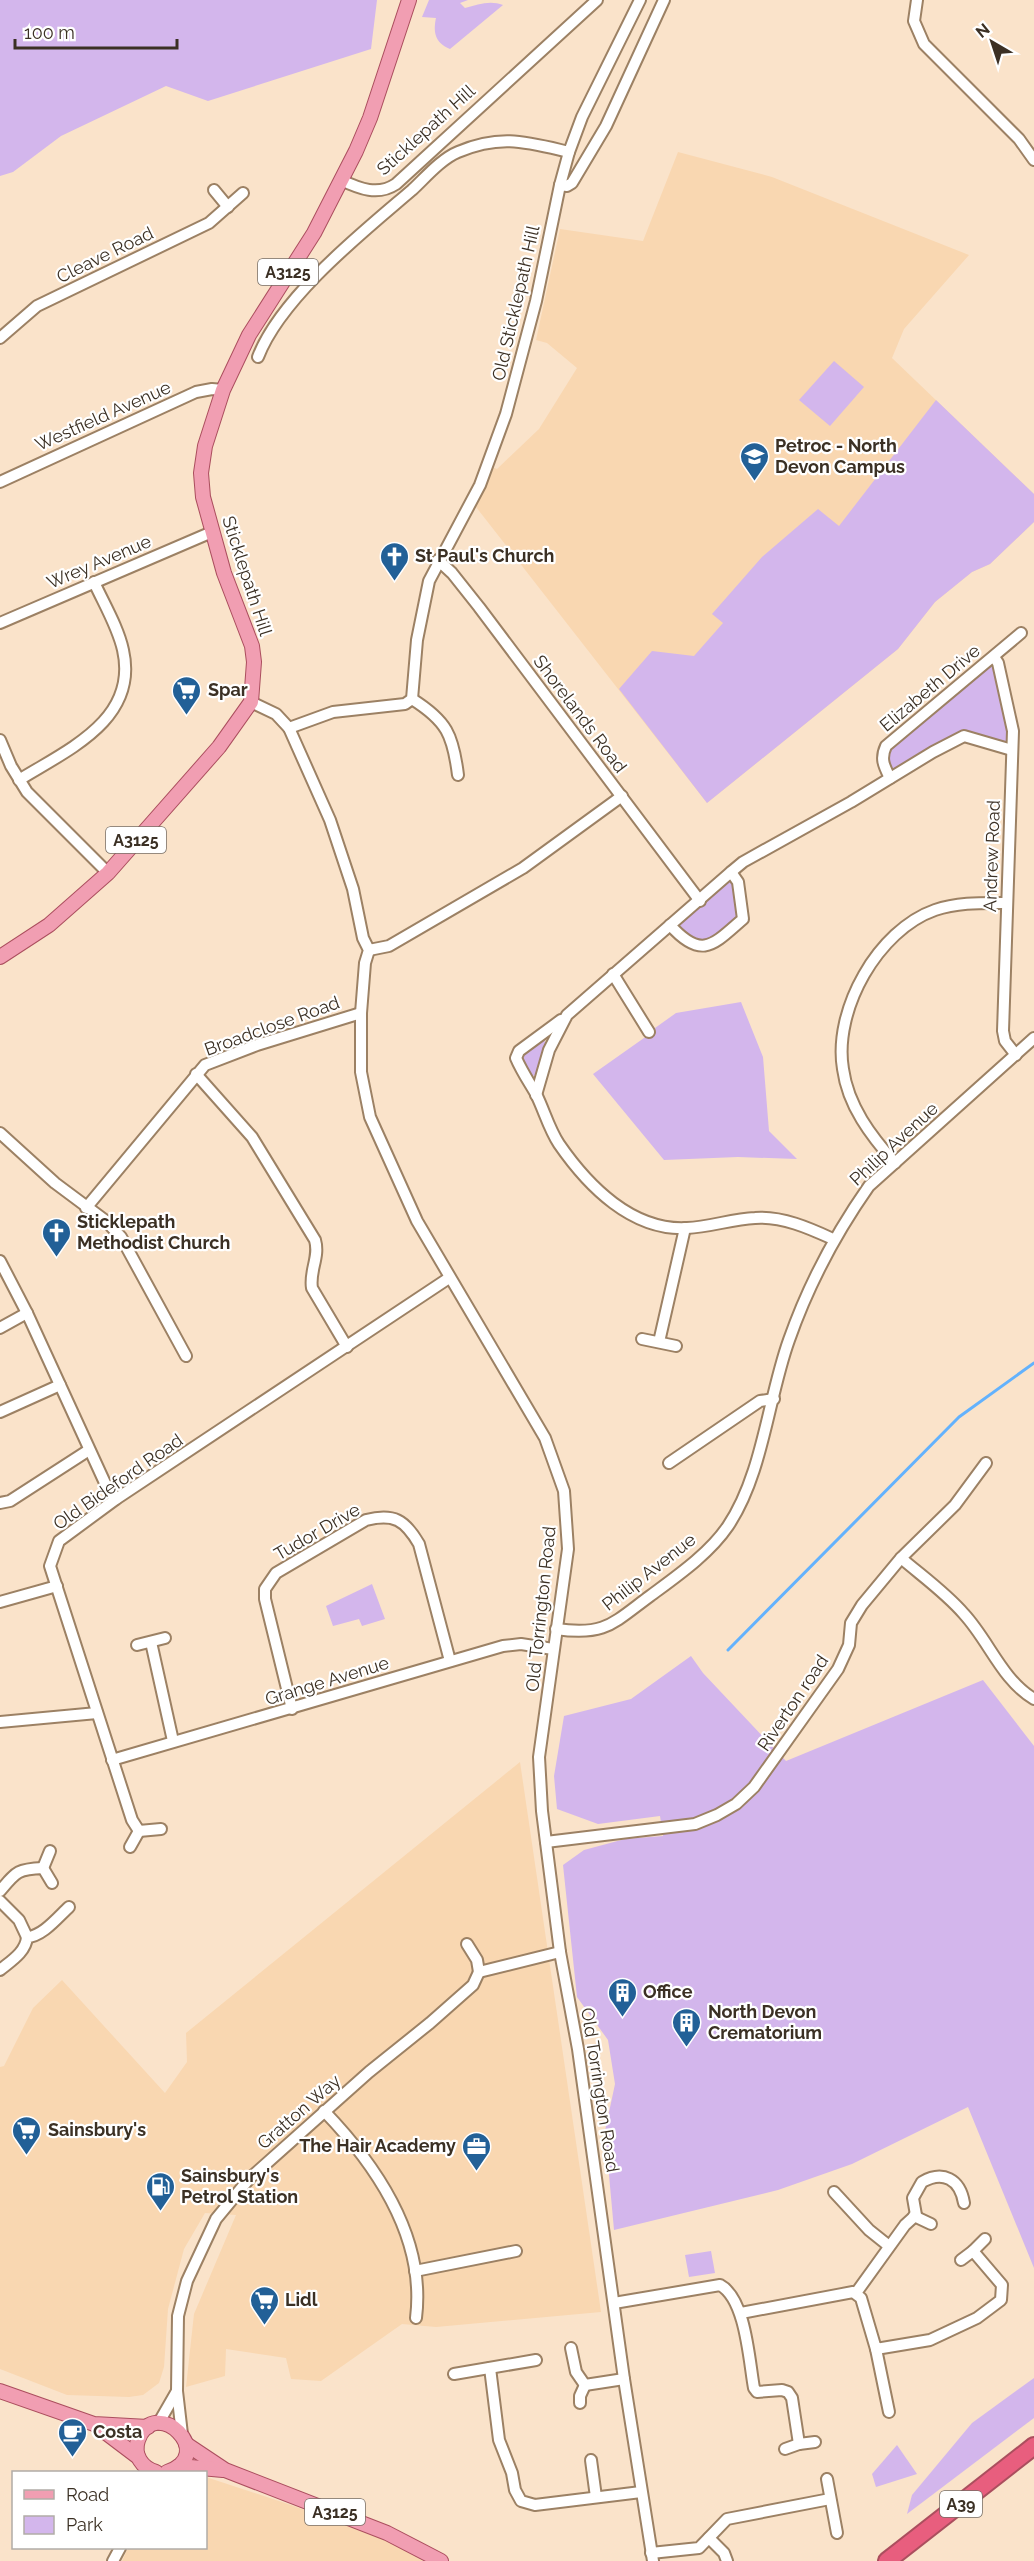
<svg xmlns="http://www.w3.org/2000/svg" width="1034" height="2561" font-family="Raleway,sans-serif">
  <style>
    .built { fill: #f9d7b1 }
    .green { fill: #d3b6ec }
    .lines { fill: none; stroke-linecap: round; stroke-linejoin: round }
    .stream { stroke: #63b2fd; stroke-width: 3 }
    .minor-casing { stroke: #9c8164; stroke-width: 14 }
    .major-casing { stroke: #ab4e5e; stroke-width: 16 }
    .highway-casing { stroke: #ab4e5e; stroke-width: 20 }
    .minor { stroke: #fff; stroke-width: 10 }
    .major { stroke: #f19eb2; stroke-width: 14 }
    .highway { stroke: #e85e7e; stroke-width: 16 }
    .labels { text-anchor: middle; stroke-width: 4.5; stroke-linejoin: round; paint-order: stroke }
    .shield { fill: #fff; stroke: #766e66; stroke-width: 1.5 }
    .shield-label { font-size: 16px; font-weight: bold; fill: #3b3024 }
    .street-label { font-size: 18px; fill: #3b3024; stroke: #fff }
    .poi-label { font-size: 18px; font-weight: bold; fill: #3b3024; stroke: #fff; text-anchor: start }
  </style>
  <rect width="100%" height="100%" fill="#fae3ca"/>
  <!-- built -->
  <g class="built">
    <polygon points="678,152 772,177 969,255 904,329 892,358 1034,494 1034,522 990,564 972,572 935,602 898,649 707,803 476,507 492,467 497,469 539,429 577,368 547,343 536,340 560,229 643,241"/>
    <polygon points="520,1762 601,2312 436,2327 402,2324 321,2381 291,2379 286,2358 226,2349 225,2376 186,2387 194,2314 236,2215 205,2213 184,2249 168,2309 164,2367 159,2383 143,2395 129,2397 67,2395 0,2369 0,2067 4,2066 33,2008 62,1980 165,2093 187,2062 186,2033"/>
    <polygon points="206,2477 291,2505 386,2540 423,2561 122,2561 128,2548 206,2548"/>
  </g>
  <!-- green -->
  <g class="green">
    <polygon points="0,0 377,0 371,49 208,101 166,86 61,136 13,172 0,176"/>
    <path d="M429,0H468L460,3L465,8C478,4 491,0 503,5L450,49C435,43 433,32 436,18L422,17Z"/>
    <polygon points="834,361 864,387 830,426 799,400"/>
    <polygon points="936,400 1034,494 1034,522 990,564 972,572 935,602 898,649 707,803 619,689 652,651 694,656 723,623 712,614 762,557 818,509 839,526"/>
    <polygon points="993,664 1010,732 1007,742 966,732 892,770 887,761 889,750"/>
    <path d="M730,879L735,884L740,917C715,939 704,952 675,925Z"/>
    <polygon points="741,1002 763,1057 769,1131 797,1159 738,1157 664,1160 593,1074 644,1038 656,1033 655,1028 676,1013"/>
    <polygon points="542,1038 546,1043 537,1074 531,1077 521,1055"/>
    <polygon points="372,1584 385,1619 362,1626 359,1619 333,1626 326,1606"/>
    <polygon points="691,1656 703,1673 786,1761 983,1680 1034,1746 1034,2268 968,2107 852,2164 778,2190 614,2230 605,2131 615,2084 608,2040 577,1997 563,1865 584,1850 625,1839 663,1836 660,1816 598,1824 557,1809 554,1776 564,1716 631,1699"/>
    <polygon points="711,2251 715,2273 689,2277 685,2255"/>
    <polygon points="1034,2378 1034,2418 907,2514 912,2495 972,2423"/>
    <polygon points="897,2445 917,2474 876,2487 872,2474"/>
  </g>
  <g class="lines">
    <!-- stream -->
    <polyline class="stream" points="728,1650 959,1417 1034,1363"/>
    <defs>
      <g id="minor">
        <polyline points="917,0 914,21 924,44 1019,139 1034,160"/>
        <path d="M341,180C360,189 378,196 396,184L597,0"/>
        <polyline points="560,185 567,186 572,183 606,126 664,0"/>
        <polyline points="214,190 228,207"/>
        <polyline points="0,338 37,306 209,223 243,193"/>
        <path d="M258,357C281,297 363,232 412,190C425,178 441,159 458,152C501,134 526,142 569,152"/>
        <polyline points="0,482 196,392 212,389 223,390"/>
        <polyline points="438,560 452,573 479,607 700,901"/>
        <polyline points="0,623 212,532"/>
        <polyline points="994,657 998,663 1013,731 1003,1031 1005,1041 1016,1055"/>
        <path d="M412,699C447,721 453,735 458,775"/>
        <polyline points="251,702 276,714 289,728 330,820 353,889 363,938 369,950 365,963 361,1013 361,1072 370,1117 417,1221 545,1438 564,1491 568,1549 539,1757 542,1811 560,1952 578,2049 624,2379 653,2561"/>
        <polyline points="289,728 333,712 405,704 412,699 417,640 429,581 480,485 506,414 536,301 560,185 569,152 582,117 640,0"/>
        <polyline points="0,740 11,766 27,792 108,873"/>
        <path d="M890,778C884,766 880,759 886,746L1021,633"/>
        <path d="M19,780C67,750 139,720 123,650C118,627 104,604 94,582"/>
        <path d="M670,925C702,961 714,944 743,919L738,882L731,872"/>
        <polyline points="369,950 389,946 523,868 622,796"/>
        <polyline points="613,974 649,1032"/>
        <path d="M561,1020L519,1051L516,1058C521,1070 529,1082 536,1094C544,1110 549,1129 559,1144C588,1186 632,1231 687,1228C710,1227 732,1219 755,1218C782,1216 809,1228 833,1239"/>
        <path d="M196,1074L252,1137L315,1240C320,1257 309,1271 312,1288L347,1347"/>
        <polyline points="536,1095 549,1050 567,1015 731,872 743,862 851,802 933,752 964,736 1012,750"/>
        <polyline points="0,1133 55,1183 106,1221 121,1237 186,1356"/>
        <path d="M895,1163C871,1136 848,1106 843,1069C833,1010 878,930 935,910C958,902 983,903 1007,903"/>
        <polyline points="86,1208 205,1065 257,1045 361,1013"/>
        <polyline points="0,1261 27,1313 105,1483 116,1499"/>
        <polyline points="0,1328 27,1313"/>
        <polyline points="642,1339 676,1346"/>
        <polyline points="659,1342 685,1228"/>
        <polyline points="0,1412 60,1385"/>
        <polyline points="669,1463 760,1401 774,1399"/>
        <polyline points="0,1503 10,1501 89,1450"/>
        <path d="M901,1558C922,1576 946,1593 964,1614C989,1641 1002,1680 1034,1699"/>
        <polyline points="0,1602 57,1586"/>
        <path d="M556,1629C605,1636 612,1624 650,1596C677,1576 709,1554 728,1526C763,1474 768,1398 789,1340C808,1286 836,1233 869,1186L1034,1038"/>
        <polyline points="151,1642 173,1741"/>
        <polyline points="137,1645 165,1638"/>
        <path d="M292,1709L265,1599V1589L276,1573L366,1520C394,1513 405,1520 419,1544L450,1661"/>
        <polyline points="0,1722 97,1713"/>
        <polyline points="112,1760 503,1646 521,1644 553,1649"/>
        <polyline points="139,1831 132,1820 50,1566 59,1541 116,1499 449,1278"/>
        <polyline points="139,1831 161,1829"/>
        <polyline points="546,1842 695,1824 717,1815 736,1804 754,1787 838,1669 849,1645 851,1623 862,1605 901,1558 955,1505 986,1463"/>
        <polyline points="130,1847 139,1831"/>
        <polyline points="43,1868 50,1851"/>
        <path d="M0,1891C16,1872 17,1869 43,1868L52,1883"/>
        <polyline points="0,1901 19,1920 27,1937"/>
        <polyline points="467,1944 477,1960 479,1972"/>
        <path d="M0,1970C11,1961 26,1952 27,1937C42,1937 58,1917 69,1907"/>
        <polyline points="479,1972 560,1952"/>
        <path d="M324,2111C377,2166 426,2238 416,2318"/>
        <polyline points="834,2192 869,2230 889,2246"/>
        <polyline points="914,2216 931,2224"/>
        <polyline points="961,2260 973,2251"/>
        <polyline points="415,2271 516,2251"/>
        <path d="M856,2293L905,2225L916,2215L913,2198L922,2182C943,2170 960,2179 964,2203"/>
        <path d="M614,2303L720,2285C746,2299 749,2361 754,2388L757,2392L782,2390L788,2392L792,2398L799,2444L815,2442"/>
        <polyline points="741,2313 853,2292 861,2298 876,2349 930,2340 977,2318 1001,2300 1002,2285 973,2251 985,2239"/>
        <polyline points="571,2348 576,2372 585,2385 624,2379"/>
        <polyline points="876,2349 889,2412"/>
        <polyline points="490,2368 499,2440 512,2473 515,2490 521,2501 535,2505 641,2492"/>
        <polyline points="454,2374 536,2360"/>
        <polyline points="580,2403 580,2396 585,2385"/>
        <polyline points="158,2424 177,2391"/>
        <polyline points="182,2434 177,2391 178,2316 187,2281 216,2219 249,2179 369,2072 430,2023 473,1985 479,1972"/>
        <polyline points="785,2449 799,2444"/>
        <polyline points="591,2460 596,2497"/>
        <polyline points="827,2479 837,2533"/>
        <polyline points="709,2538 724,2553 727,2561"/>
        <polyline points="651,2553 699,2548 727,2519 830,2499"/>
        <polyline points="113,2561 120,2548"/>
      </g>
      <g id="major">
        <polyline points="0,957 49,925 108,873 219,747 251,702 254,662 252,646 224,573 203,497 201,473 205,446 223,390 249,335 314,233 356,151 370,118 409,0"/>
        <polyline points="0,2391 94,2424 148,2427"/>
        <polyline points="97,2426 138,2457"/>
        <polyline points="186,2444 225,2470 387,2533 441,2561"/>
        <polyline points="179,2466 223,2470"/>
        <path d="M156,2472C142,2468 133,2455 138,2440C155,2393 219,2455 167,2472"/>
      </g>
      <polyline id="highway" points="887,2561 1034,2446"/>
    </defs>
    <!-- minor casing -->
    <use href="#minor" class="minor-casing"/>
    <!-- major casing -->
    <use href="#major" class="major-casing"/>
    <!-- highway casing -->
    <use href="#highway" class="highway-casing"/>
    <!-- minor -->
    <use href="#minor" class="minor"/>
    <!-- major -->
    <use href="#major" class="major"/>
    <!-- highway -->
    <use href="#highway" class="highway"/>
  </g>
  <!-- icons -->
  <defs>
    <symbol id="university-pin" viewBox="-11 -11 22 30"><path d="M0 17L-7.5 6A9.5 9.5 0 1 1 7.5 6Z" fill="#226097" stroke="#fff"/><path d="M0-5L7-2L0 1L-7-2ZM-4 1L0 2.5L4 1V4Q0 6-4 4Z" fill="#fff"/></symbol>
    <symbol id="church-pin" viewBox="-11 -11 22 30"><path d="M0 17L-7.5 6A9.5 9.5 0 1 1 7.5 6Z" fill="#226097" stroke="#fff"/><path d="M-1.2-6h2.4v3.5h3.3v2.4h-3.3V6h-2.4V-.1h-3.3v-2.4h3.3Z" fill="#fff"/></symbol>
    <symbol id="supermarket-pin" viewBox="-11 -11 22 30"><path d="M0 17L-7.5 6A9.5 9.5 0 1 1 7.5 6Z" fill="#226097" stroke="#fff"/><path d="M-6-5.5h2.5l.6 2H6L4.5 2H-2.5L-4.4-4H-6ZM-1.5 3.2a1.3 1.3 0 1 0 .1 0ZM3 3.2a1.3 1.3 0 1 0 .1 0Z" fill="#fff"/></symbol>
    <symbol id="building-pin" viewBox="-11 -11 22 30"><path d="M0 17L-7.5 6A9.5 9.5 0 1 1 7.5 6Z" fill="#226097" stroke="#fff"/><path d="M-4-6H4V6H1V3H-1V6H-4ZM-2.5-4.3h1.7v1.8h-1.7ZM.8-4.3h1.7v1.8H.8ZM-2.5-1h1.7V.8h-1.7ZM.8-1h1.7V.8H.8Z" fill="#fff"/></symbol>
    <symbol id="office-pin" viewBox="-11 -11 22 30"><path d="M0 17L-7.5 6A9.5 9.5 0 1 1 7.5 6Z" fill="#226097" stroke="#fff"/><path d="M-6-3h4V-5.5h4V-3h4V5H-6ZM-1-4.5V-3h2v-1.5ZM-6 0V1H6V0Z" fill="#fff"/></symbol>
    <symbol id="fuel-pin" viewBox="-11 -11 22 30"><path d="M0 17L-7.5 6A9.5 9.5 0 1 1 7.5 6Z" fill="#226097" stroke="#fff"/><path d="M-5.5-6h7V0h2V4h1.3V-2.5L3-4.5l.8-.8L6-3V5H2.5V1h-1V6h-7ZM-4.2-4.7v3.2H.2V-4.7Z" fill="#fff"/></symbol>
    <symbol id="cafe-pin" viewBox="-11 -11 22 30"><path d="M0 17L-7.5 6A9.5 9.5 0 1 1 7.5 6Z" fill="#226097" stroke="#fff"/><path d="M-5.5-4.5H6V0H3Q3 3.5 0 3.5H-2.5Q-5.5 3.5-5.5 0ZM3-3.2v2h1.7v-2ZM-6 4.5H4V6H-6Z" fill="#fff"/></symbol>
  </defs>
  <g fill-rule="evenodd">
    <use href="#university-pin" x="738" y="440" width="33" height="45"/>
    <use href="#church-pin" x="378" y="540" width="33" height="45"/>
    <use href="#supermarket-pin" x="170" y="674" width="33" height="45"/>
    <use href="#church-pin" x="40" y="1216" width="33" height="45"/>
    <use href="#building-pin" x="606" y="1976" width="33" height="45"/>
    <use href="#building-pin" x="670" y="2006" width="33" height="45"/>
    <use href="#supermarket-pin" x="10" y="2114" width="33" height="45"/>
    <use href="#office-pin" x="460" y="2130" width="33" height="45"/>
    <use href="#fuel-pin" x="144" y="2170" width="33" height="45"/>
    <use href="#supermarket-pin" x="248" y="2284" width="33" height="45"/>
    <use href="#cafe-pin" x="56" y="2416" width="33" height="45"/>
  </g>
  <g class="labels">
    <!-- shield labels -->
    <g class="shield">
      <rect x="258" y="259" width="60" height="26" rx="4.5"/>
      <rect x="106" y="827" width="60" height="26" rx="4.5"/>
      <rect x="940" y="2491" width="42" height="26" rx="4.5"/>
      <rect x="305" y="2499" width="60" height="26" rx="4.5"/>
    </g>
    <g class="shield-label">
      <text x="288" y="278">A3125</text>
      <text x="136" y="846">A3125</text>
      <text x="961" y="2510">A39</text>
      <text x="335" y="2518">A3125</text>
    </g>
    <!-- street labels -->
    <g class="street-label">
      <text transform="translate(426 130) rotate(-42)" y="6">Sticklepath Hill</text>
      <text transform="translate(105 255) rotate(-26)" y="6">Cleave Road</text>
      <text transform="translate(516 303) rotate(-77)" y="6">Old Sticklepath Hill</text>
      <text transform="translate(103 416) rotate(-24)" y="6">Westfield Avenue</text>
      <text transform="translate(99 562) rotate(-23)" y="6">Wrey Avenue</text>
      <text transform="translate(247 576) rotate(72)" y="6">Sticklepath Hill</text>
      <text transform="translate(930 688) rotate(-40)" y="6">Elizabeth Drive</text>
      <text transform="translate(580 714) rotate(53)" y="6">Shorelands Road</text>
      <text transform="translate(992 856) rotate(-88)" y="6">Andrew Road</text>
      <text transform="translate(272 1026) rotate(-20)" y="6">Broadclose Road</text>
      <text transform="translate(894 1144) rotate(-43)" y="6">Philip Avenue</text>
      <text transform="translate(118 1482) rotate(-35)" y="6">Old Bideford Road</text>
      <text transform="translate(317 1532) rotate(-30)" y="6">Tudor Drive</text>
      <text transform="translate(649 1572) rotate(-38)" y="6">Philip Avenue</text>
      <text transform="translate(541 1609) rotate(-84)" y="6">Old Torrington Road</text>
      <text transform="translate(327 1681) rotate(-17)" y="6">Grange Avenue</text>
      <text transform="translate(793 1703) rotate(-56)" y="6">Riverton road</text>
      <text transform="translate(600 2090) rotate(81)" y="6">Old Torrington Road</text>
      <text transform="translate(299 2112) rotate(-41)" y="6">Gratton Way</text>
    </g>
    <!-- poi labels -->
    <g class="poi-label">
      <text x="775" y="452">Petroc - North<tspan x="775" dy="21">Devon Campus</tspan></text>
      <text x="415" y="562">St Paul's Church</text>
      <text x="208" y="696">Spar</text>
      <text x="77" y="1228">Sticklepath<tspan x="77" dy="21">Methodist Church</tspan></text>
      <text x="643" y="1998">Office</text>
      <text x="708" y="2018">North Devon<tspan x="708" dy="21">Crematorium</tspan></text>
      <text x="48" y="2136">Sainsbury's</text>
      <text x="456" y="2152" text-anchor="end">The Hair Academy</text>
      <text x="181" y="2182">Sainsbury's<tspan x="181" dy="21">Petrol Station</tspan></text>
      <text x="285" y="2306">Lidl</text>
      <text x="93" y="2438">Costa</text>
    </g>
  </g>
  <!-- legend -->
  <rect x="12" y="2471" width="195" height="78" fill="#ffffff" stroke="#b1aca7" stroke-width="1.5"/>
  <rect x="24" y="2490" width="30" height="9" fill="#f19eb2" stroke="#b1aca7" stroke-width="1.5"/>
  <text x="66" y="2501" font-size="18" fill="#3b3024">Road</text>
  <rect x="24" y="2516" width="30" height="18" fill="#d3b6ec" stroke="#b1aca7" stroke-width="1.5"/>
  <text x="66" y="2531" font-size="18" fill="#3b3024">Park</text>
  <!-- north arrow -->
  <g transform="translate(992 42) rotate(321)" stroke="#ffffff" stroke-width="4.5" paint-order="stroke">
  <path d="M0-4.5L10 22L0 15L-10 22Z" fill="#3b3024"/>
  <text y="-9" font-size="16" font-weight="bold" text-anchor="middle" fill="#3b3024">N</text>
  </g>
  <!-- scale -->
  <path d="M15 39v9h162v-9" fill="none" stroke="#3b3024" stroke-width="3"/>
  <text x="24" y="39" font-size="18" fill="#3b3024" stroke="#ffffff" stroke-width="4.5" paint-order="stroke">100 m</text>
</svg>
